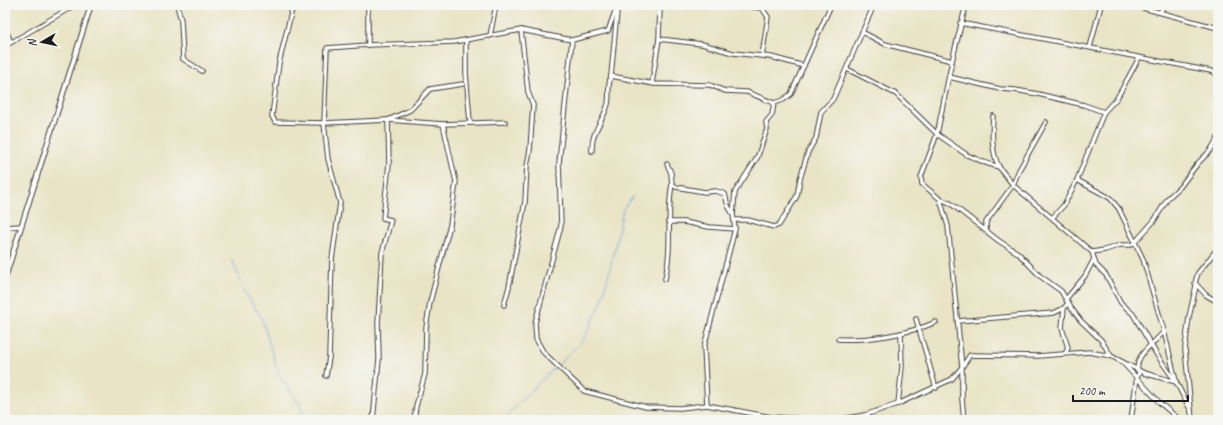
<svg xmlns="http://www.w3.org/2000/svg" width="1223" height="425" font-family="Caveat,sans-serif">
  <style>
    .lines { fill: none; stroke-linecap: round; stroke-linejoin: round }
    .stream { stroke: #74a5de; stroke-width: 1 }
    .minor-casing { stroke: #3b3a35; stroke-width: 5.5 }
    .tertiary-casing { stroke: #3b3a35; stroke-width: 6 }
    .minor { stroke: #fff; stroke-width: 3.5 }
    .tertiary { stroke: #fff; stroke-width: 4 }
  </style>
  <rect width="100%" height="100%" fill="#f6f6f2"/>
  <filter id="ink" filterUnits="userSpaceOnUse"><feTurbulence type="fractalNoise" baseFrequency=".025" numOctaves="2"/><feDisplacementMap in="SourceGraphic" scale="8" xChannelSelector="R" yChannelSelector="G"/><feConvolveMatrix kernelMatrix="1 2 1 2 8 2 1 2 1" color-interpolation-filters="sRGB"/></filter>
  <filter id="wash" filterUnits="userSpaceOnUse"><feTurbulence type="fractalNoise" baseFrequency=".012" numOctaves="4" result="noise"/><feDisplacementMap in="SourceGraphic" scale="16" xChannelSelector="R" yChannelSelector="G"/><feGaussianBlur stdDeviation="0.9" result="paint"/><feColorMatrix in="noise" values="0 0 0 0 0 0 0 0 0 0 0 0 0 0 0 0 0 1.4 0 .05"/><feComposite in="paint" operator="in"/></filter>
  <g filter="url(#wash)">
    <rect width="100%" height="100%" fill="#e9e4c5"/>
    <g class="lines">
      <!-- stream -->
      <g class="stream">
        <polyline points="232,260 245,292 262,319 279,375 300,405 306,420"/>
        <polyline points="558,365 583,340 601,304 614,253 623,209 633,196"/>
        <polyline points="504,420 517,405 555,367"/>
      </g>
    </g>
  </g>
  <g filter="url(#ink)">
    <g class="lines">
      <defs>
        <g id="minor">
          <polyline points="177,5 181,20 183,59 202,71"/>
          <polyline points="293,5 279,63 272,116 275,122 324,123 388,120 443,124 505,122"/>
          <polyline points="368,5 368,45"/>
          <polyline points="735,5 762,8 768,17 762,56"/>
          <polyline points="1132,5 1218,28"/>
          <polyline points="1160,12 1165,5"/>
          <polyline points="960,23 1211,71 1218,75"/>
          <polyline points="1216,26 1218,21"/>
          <polyline points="5,29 11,42"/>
          <polyline points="862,32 885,44 952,61"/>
          <polyline points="490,36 496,5"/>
          <polyline points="659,39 702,44 733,53 771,57 804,66"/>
          <polyline points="466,40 466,73 470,122"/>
          <polyline points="572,40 559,163 561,226 535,323 536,339 544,353 584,391 646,407 680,408 707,405 771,417 823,420"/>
          <polyline points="5,46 75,5"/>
          <polyline points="1090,47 1101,5"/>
          <polyline points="847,69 896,94 937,134 967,155 986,163 999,167 1013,185 1092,252 1096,265 1106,275 1121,303 1133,314 1157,355 1176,382 1191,411"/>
          <polyline points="611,76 617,12"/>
          <polyline points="949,77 1000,89 1015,90 1038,94 1084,105 1104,112"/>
          <polyline points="652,83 659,39 660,5"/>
          <path d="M993,116C992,133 991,151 999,167"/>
          <path d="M592,151C591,131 603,122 608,104C610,94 607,86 611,76L654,84L710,85L725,91L747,92L774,103"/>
          <polyline points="667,164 671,173 672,184 676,187 705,192 716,191 725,194 728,206 733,214"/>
          <path d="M1077,180L1110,198L1119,209L1143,259L1164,331C1156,343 1131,356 1139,373L1137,377L1131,420"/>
          <polyline points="940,199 950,203 999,241 1018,253 1040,276 1061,291 1071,308 1081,321 1101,340 1111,356"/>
          <polyline points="1053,217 1064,205 1077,180 1104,112 1117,98 1139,58"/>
          <polyline points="734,220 748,220 774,227 779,225 797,196 800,179 808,152 816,138 821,112 833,99 874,5"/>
          <polyline points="668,222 684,222 709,227 735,229"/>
          <polyline points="5,227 21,226"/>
          <polyline points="986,230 986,222 1013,185 1019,170 1046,122"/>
          <polyline points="1218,248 1198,273 1195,283 1206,295 1218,302"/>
          <polyline points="1092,252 1105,250 1120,245 1131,245 1136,241 1154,221 1168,198 1180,187 1198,163 1210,151 1218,138"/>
          <path d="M665,279C673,247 666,216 672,184"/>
          <polyline points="1066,299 1085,276 1094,259"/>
          <polyline points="504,305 509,287 525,202 527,166 530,150 533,105 528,92 521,30"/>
          <polyline points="1064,308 1062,328 1068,348 1066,352"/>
          <polyline points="916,319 936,388"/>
          <polyline points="958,321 1054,313 1064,308 1068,303"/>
          <polyline points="1164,331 1176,381"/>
          <path d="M838,339C866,341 909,334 936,322"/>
          <polyline points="1123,363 1160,403 1180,420"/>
          <polyline points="326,376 329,357 332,259 340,203 328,159 324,123 327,48 368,45 454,42 521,30 572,40 608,31 617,6"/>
          <polyline points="898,404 902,367 901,333"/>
          <polyline points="707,405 704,347 735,229 733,214 735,192 757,158 767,129 766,122 772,115 774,103 783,100 791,94 831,5"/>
          <polyline points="373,420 379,359 378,323 382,253 391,220 383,218 389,164 388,120 410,110 430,89 463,84"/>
          <polyline points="414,420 416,406 425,374 426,328 430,302 450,225 456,182 443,124"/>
          <polyline points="836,420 865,415 898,404 952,379 962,367 948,226 940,199 922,184 921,177 937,134 952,61 966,5"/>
          <polyline points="964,420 962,399 962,367 970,355 1038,356 1089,352 1111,356 1144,373 1176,382"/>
          <polyline points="1192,420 1185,349 1189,317 1196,286"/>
        </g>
        <polyline id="tertiary" points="5,278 91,5"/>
      </defs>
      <!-- minor casing -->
      <use href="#minor" class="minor-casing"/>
      <!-- tertiary casing -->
      <use href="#tertiary" class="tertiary-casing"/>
      <!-- minor -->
      <use href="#minor" class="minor"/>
      <!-- tertiary -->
      <use href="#tertiary" class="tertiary"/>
    </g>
  </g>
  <!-- margin -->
  <rect width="1223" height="425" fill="none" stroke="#f6f6f2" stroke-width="20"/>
  <!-- north arrow -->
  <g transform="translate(42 42) rotate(261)" stroke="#f6f6f2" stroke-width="3" paint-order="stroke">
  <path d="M0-3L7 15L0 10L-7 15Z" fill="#1c1c1c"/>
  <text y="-6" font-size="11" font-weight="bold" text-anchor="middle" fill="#1c1c1c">N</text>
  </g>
  <!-- scale -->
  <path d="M1073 395v6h115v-6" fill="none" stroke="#1c1c1c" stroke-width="2"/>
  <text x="1079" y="395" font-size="12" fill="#1c1c1c" stroke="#f6f6f2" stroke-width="3" paint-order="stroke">200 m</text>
</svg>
